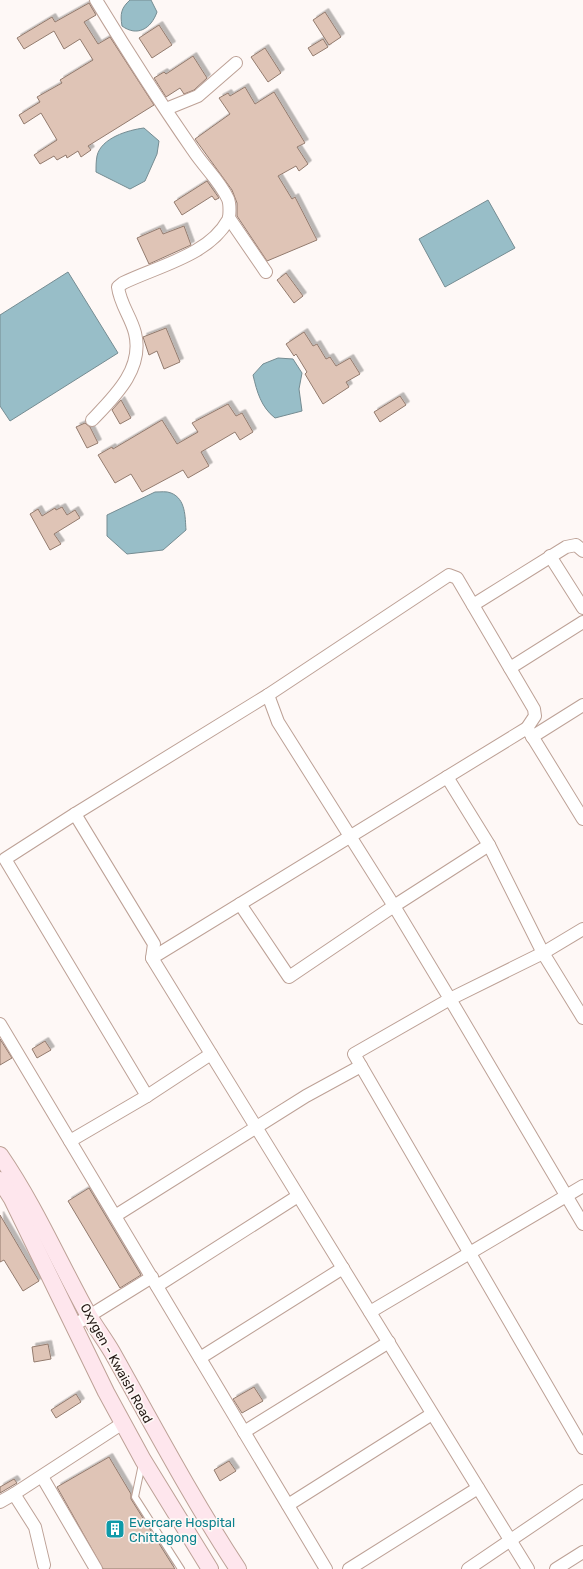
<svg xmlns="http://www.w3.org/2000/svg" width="583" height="1569" font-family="Rubik,sans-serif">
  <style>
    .water { fill: #98bec8; stroke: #758c92 }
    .building { fill: #dfc4b6; stroke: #937b6e; filter: url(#shadow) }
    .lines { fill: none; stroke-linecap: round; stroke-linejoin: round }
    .service-casing { stroke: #bda196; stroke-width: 8 }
    .minor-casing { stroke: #bda196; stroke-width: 14 }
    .secondary-casing { stroke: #bda196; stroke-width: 18 }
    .service { stroke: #fff; stroke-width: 6 }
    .minor { stroke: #fff; stroke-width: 12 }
    .secondary { stroke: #fee6ed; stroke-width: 16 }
    .labels { text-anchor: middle; stroke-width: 3.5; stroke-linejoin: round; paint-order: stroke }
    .street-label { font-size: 13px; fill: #241915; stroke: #fef8f6 }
    .culture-label { font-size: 13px; fill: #0d838f; stroke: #fef8f6; text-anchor: start }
  </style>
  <defs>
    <filter id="shadow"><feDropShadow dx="3.5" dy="-3.5" stdDeviation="0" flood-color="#0004"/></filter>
  </defs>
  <rect width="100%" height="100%" fill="#fef8f6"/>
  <!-- water -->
  <g class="water">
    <path d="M130,0H151L157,12C151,29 137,37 122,26C120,14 121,8 130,0Z"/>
    <path d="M144,128L159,141L157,154L145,181L130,189L96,172C96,167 96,161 97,156C101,138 128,130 144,128Z"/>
    <polygon points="488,200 515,248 445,287 419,239"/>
    <polygon points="68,272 118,353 10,421 0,406 0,315"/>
    <path d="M278,358L293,359L302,373L299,389L302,411L275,418C261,407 257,392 253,375L263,364Z"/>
    <path d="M155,492C160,492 167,491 171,493C186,499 185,517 186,530L163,550L127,554L107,536V515Z"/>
  </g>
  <!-- building -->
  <g class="building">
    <polygon points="89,3 96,15 84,22 98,44 110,37 154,105 88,146 91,150 81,157 78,151 67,158 66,155 57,160 54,156 40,164 34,155 57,140 41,113 24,124 19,115 40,102 37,97 62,83 60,80 93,60 80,39 64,49 54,31 24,49 17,38 52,17 55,22"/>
    <polygon points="325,12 341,37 329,45 313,20"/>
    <polygon points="159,25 172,45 152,58 139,38"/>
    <polygon points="323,39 328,47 313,56 308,48"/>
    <polygon points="265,48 281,73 268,82 251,57"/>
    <polygon points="193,56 207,78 194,90 184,94 180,88 166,97 154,78 164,72 166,74"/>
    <polygon points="245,87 255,104 274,92 305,143 297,147 308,164 299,171 296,166 278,176 292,199 295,197 317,240 267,261 237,216 237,203 232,190 195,139 230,114 219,98 228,93 230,96"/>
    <polygon points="207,181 219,198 215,200 212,196 182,215 174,202"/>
    <polygon points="184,226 191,245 149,264 137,238 160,228 163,234"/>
    <polygon points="286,273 303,296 294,303 277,280"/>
    <polygon points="166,328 180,362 164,369 157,351 149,355 143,337"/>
    <polygon points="304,332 313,346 317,344 326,359 330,357 336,366 350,358 360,374 346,382 349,387 323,404 305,374 307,372 296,354 294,356 286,344"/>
    <polygon points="400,396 406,405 380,422 374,412"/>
    <polygon points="121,400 131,418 120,424 112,410"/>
    <polygon points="228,404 236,416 242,413 253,432 240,440 235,432 201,452 209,466 188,478 183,470 142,492 131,474 115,483 98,455 112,447 113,449 162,420 177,444 198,432 192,423"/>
    <polygon points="85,423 90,427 98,443 87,448 76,427"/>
    <polygon points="62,507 67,515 75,510 80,518 54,534 61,544 50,550 30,514 38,509 42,516 55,508 56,510"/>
    <polygon points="0,1039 12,1058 0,1065"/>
    <polygon points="45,1041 51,1050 37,1058 32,1049"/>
    <polygon points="89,1188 141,1275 120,1288 68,1201"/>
    <polygon points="0,1215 39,1281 23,1291 4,1260 0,1262"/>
    <polygon points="48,1344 51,1359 34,1362 32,1347"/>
    <polygon points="254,1387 263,1401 242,1413 233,1399"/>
    <polygon points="76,1394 81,1402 56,1418 51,1410"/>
    <polygon points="109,1457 131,1494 131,1499 175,1569 103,1569 57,1487"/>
    <polygon points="229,1461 236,1471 220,1481 214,1470"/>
    <polygon points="14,1479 17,1483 0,1493 0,1487"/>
  </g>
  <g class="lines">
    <defs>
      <polyline id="service" points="142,1464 135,1497 181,1569"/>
      <g id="minor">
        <polyline points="166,109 198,96 236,63"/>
        <polyline points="229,218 266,272"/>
        <path d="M92,420C114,397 144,369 135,333C131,317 120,304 118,287L123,283C158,266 209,255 228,220C230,216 230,204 228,199C220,181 204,167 193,150C159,101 127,51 96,0"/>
        <polyline points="550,556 583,608"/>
        <polyline points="473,605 566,547 576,545 583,551"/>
        <polyline points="510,668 583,622"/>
        <polyline points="268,695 278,722 394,906 489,845"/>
        <polyline points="532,737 583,705"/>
        <polyline points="447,777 489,845 543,953 583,1018"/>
        <polyline points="75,814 268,695 449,575 457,578 534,709 535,716 527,728"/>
        <polyline points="240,904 289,977 394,906 450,999 354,1054 583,1448"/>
        <polyline points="583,929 543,953 450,999 583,1224"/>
        <polyline points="152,958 154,944 75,814 5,859 147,1096 211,1054"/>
        <polyline points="0,1024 326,1569"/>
        <polyline points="70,1141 147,1096"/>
        <polyline points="115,1216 306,1096 361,1066"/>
        <polyline points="157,1286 298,1196"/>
        <polyline points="370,1312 583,1186"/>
        <polyline points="73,1326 152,1277"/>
        <polyline points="200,1358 343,1268"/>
        <polyline points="244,1432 389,1342"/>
        <polyline points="44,1480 96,1569"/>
        <polyline points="14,1494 123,1423"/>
        <polyline points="0,1502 14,1494 35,1527 44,1565"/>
        <polyline points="288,1505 432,1414"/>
        <polyline points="349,1569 478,1488"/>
        <polyline points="468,1569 583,1491"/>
        <polyline points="528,1569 152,958 527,728 583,819"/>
        <polyline points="556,1569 583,1552"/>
      </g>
      <g id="secondary">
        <path d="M0,1155C35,1206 59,1262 89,1316C96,1328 105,1340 112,1352C153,1425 192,1499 238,1569"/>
        <polyline points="0,1180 12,1199 106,1392 143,1460 210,1569"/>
      </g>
    </defs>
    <!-- service casing -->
    <use href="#service" class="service-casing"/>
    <!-- minor casing -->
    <use href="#minor" class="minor-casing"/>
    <!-- secondary casing -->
    <use href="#secondary" class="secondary-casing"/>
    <!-- service -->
    <use href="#service" class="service"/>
    <!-- minor -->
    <use href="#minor" class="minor"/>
    <!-- secondary -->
    <use href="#secondary" class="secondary"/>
  </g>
  <!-- icons -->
  <defs>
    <symbol id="building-square" viewBox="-11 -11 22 22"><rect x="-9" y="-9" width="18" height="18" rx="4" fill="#0f9aa8" stroke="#fef8f6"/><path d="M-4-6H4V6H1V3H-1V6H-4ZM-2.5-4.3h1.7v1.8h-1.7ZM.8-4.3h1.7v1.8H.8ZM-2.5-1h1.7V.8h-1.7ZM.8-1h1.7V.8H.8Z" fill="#fff"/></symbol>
  </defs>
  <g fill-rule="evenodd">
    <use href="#building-square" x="104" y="1518" width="22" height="22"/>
  </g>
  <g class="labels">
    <!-- street labels -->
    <g class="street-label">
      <text transform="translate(117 1363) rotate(61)" y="5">Oxygen - Kwaish Road</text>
    </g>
    <!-- culture labels -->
    <g class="culture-label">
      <text x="129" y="1527">Evercare Hospital<tspan x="129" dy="15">Chittagong</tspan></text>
    </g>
  </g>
</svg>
